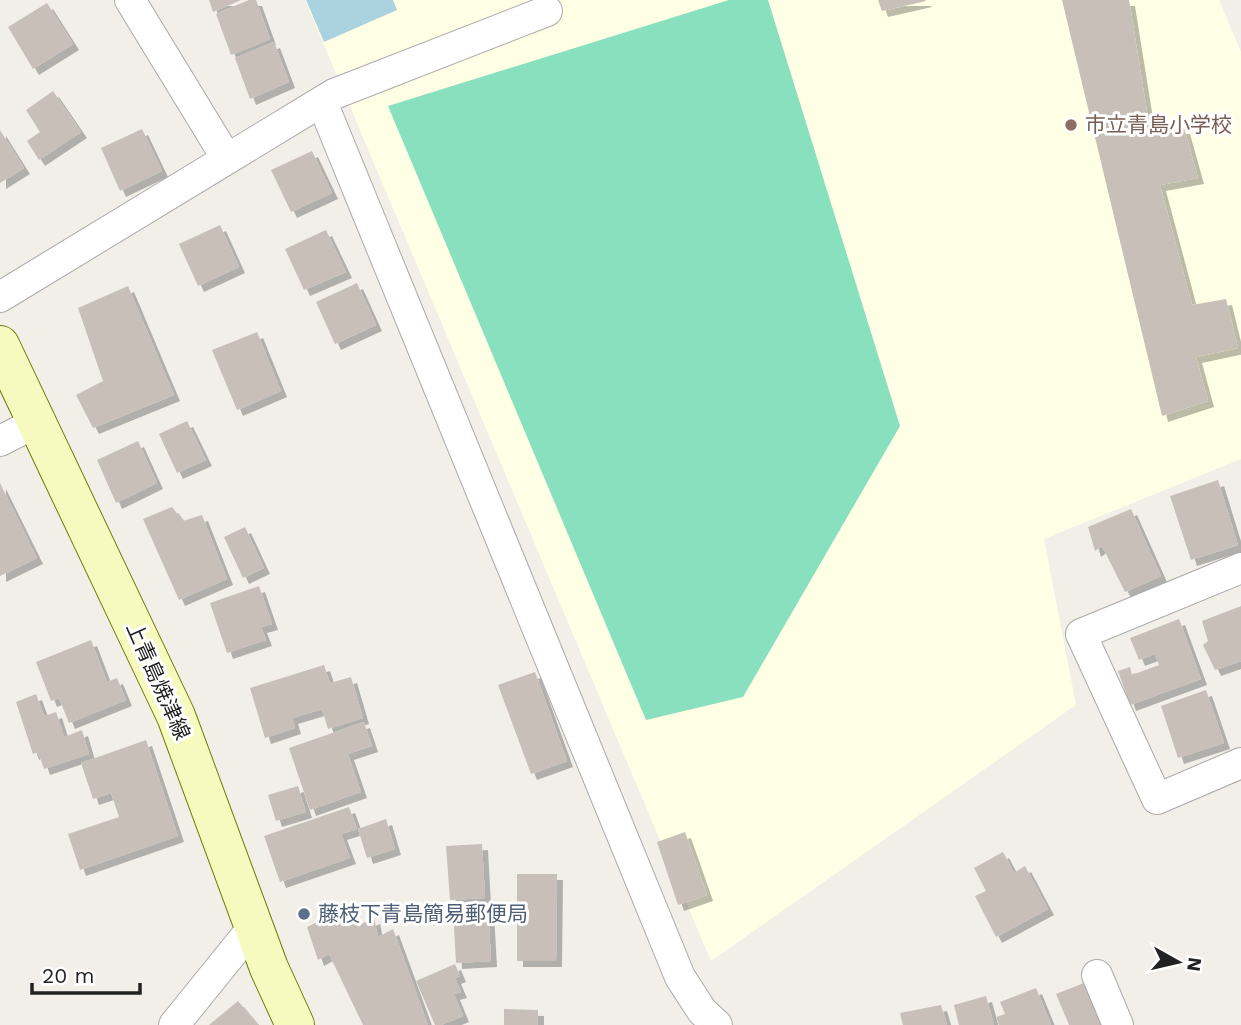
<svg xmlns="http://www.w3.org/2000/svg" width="1241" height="1025" font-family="'Work Sans','Noto Sans JP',sans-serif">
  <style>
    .education { fill: #ffffe5 }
    .pitch { fill: #88e0be }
    .water { fill: #aad3df }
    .building { fill: #c7bfb8; filter: url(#shadow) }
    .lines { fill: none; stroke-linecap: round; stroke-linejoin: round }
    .minor-casing { stroke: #a9a9a9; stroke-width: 32 }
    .secondary-casing { stroke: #707d05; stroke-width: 40 }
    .minor { stroke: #fff; stroke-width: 30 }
    .secondary { stroke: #f7fabf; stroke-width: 38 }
    .education-dot { fill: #8d6e63; stroke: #fff; stroke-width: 2.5 }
    .service-dot { fill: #5c6f8a; stroke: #fff; stroke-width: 2.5 }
    .labels { text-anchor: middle; stroke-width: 6; stroke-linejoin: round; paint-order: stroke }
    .education-label { font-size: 21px; fill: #785e54; stroke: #fff; text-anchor: start }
    .street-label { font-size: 21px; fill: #222; stroke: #fff }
    .service-label { font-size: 21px; fill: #4e5e75; stroke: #fff; text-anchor: start }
  </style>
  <defs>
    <filter id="shadow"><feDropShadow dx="6" dy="6" stdDeviation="0" flood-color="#0004"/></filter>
  </defs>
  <rect width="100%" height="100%" fill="#f2efe9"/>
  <!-- education -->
  <polygon class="education" points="305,0 1219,0 1241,52 1241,459 1044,539 1076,705 711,961"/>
  <!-- pitch -->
  <polygon class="pitch" points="729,0 768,0 900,426 743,697 646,720 388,106"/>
  <!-- water -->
  <polygon class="water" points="306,0 393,0 397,10 324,42"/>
  <!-- building -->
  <g class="building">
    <polygon points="209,0 241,0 213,12"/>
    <polygon points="249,0 256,0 270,39 231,55 216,14"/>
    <polygon points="878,0 925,0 926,1 882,11"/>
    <polygon points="1062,0 1129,0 1150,131 1184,128 1198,178 1160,185 1192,305 1226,299 1238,348 1196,357 1208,401 1162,416"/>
    <polygon points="47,3 73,44 33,69 8,27"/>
    <polygon points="274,42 289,82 250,99 235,58"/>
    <polygon points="53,91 81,132 39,160 27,141 40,132 26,110"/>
    <polygon points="142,129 162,171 120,191 101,148"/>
    <polygon points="0,130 24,168 0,183"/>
    <polygon points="312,151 332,193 291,212 271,170"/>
    <polygon points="220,225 239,267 198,286 179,244"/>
    <polygon points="326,230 346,272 304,290 285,249"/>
    <polygon points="357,283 376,325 335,344 316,302"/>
    <polygon points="128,286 174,395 93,428 76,395 103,381 78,308"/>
    <polygon points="257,332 281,391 237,410 212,350"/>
    <polygon points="187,421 206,460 177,473 159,434"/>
    <polygon points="138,441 157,483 116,503 97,460"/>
    <polygon points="1218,480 1238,545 1191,560 1170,496"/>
    <polygon points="0,483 37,558 0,576"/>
    <polygon points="172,507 183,521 202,515 227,579 179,600 143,519"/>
    <polygon points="1131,509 1161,576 1125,592 1102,546 1095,551 1088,527"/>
    <polygon points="245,527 264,568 243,578 224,537"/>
    <polygon points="259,586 272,624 261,627 266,640 227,653 210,603"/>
    <polygon points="1241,606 1241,661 1215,670 1203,645 1208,641 1202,621"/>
    <polygon points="1179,619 1201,679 1130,705 1118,671 1130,667 1132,675 1159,665 1155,654 1139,660 1130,638"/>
    <polygon points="91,640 107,682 117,678 126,700 69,723 59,698 51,701 36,662"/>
    <polygon points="324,665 330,683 351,677 363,718 328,729 322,709 292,718 295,728 265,738 250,688"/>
    <polygon points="535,672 567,761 531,774 498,685"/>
    <polygon points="1206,690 1224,743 1178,758 1161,706"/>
    <polygon points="36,694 44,716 56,712 64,737 82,730 89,754 44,769 38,752 33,754 16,702"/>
    <polygon points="364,722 372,746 348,754 361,792 310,810 289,748"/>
    <polygon points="146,740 178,836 80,870 68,834 119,817 111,793 93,799 81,763"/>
    <polygon points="298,786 306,812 276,821 268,795"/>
    <polygon points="349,807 357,829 341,834 350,858 280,882 264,836"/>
    <polygon points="386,819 395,849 367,858 358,829"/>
    <polygon points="685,832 707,895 678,905 657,842"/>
    <polygon points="482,844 485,898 450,900 446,846"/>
    <polygon points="1003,852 1014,873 1025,866 1048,909 996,937 975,896 986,891 974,868"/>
    <polygon points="517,874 557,874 556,961 517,961"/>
    <polygon points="348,907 359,925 374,918 378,937 393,929 428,1025 363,1025 329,954 318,960 307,927"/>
    <polygon points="488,907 491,961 456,963 453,909"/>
    <polygon points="455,964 460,976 455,978 461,992 454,994 463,1016 441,1025 435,1025 416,981"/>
    <polygon points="1089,981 1107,1025 1069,1025 1056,994"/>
    <polygon points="1036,988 1051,1025 999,1025 996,1017 1005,1014 1000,1002"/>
    <polygon points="986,996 994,1025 959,1025 954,1005"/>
    <polygon points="238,1001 258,1025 209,1025"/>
    <polygon points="941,1005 947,1025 903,1025 900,1013"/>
    <polygon points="504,1009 538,1010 538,1025 504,1025"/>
  </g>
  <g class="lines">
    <defs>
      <g id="minor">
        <polyline points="130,0 227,159"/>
        <polyline points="322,102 680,977 702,1011 717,1025"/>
        <polyline points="0,297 334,94 547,11"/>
        <polyline points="0,441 37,422"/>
        <polyline points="1241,568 1081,634 1157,799 1241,763"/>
        <polyline points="1097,975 1118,1025"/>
        <polyline points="174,1025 254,926"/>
      </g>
      <polyline id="secondary" points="0,345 176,716 269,968 295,1025"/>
    </defs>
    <!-- minor casing -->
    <use href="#minor" class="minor-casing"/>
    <!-- secondary casing -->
    <use href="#secondary" class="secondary-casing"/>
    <!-- minor -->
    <use href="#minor" class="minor"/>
    <!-- secondary -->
    <use href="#secondary" class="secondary"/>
  </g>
  <!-- markers -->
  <circle class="education-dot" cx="1071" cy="125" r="7"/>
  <circle class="service-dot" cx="304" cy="914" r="7"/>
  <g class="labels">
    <!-- education labels -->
    <g class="education-label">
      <text x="1085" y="132">市立青島小学校</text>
    </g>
    <!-- street labels -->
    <g class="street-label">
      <text transform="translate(158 681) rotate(66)" y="7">上青島焼津線</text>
    </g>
    <!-- service labels -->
    <g class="service-label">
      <text x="318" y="921">藤枝下青島簡易郵便局</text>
    </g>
  </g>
  <!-- north arrow -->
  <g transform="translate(1178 962) rotate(98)" stroke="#ffffff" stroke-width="5" paint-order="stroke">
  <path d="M0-5L12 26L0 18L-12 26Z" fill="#222222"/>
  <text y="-10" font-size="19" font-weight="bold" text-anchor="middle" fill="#222222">N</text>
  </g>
  <!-- scale -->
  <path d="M32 983v10h108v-10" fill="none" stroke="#222222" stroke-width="3.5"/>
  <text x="42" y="983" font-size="21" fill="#222222" stroke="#ffffff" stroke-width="5" paint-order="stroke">20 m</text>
</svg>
